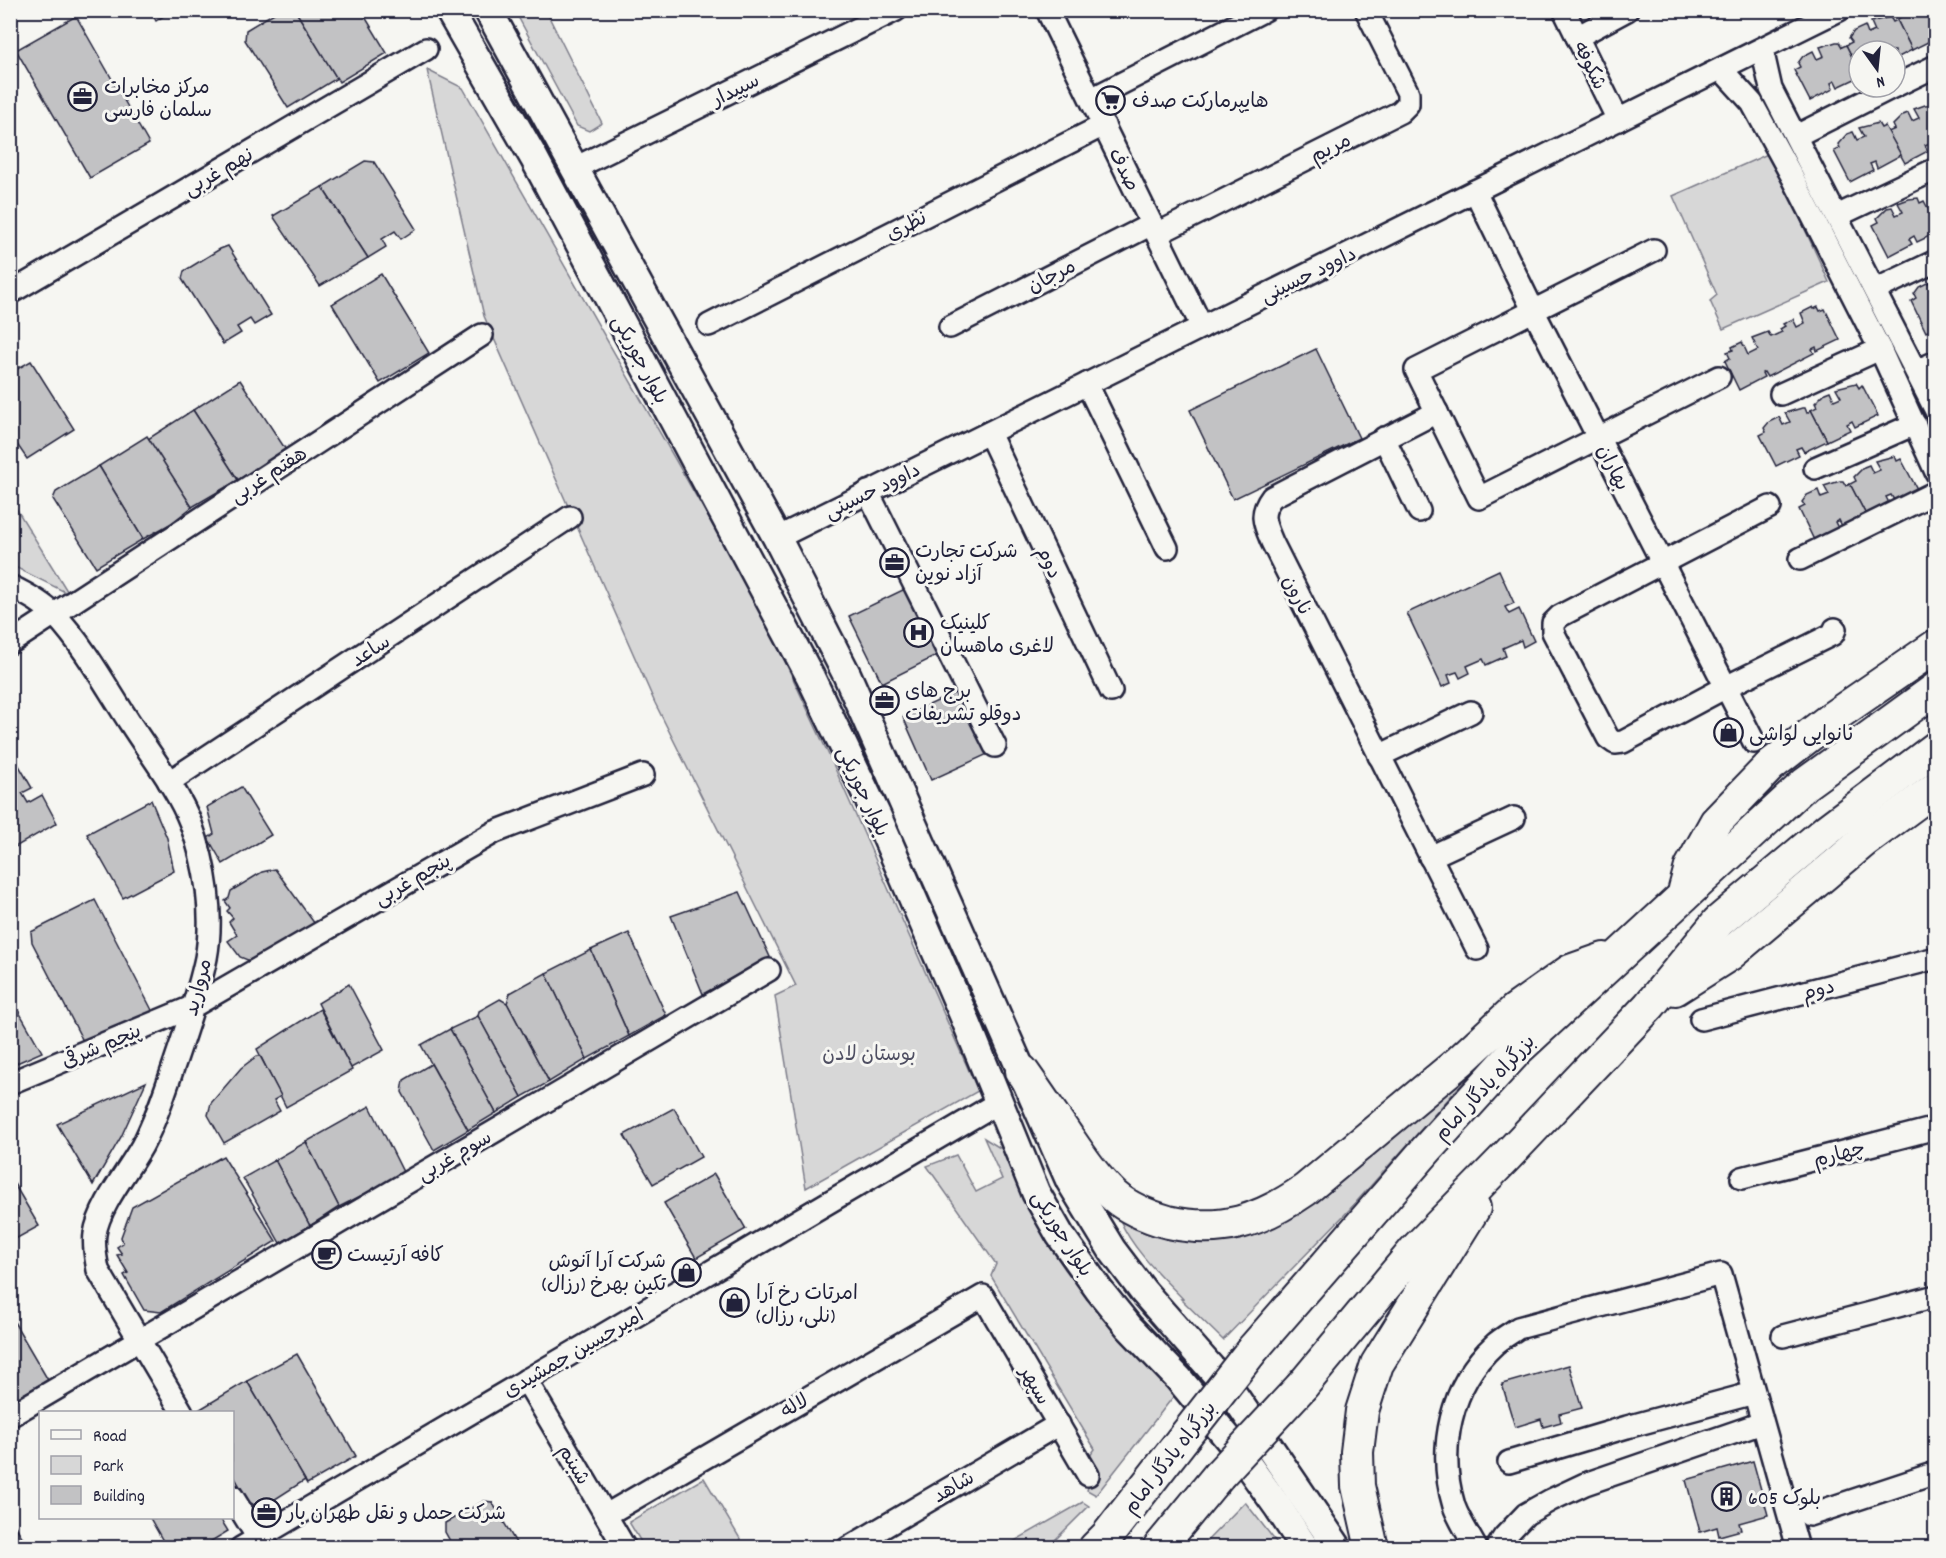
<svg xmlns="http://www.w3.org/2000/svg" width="1946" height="1558" font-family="Dekko,'Playpen Sans Arabic',sans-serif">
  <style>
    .green { fill: #d7d7d7; stroke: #7c7c89; stroke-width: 1.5 }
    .building { fill: #c2c2c4; stroke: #22223b; stroke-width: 1.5 }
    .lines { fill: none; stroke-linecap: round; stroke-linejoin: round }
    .minor-casing { stroke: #22223b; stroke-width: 26 }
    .major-casing { stroke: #22223b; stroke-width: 32 }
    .highway-casing { stroke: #22223b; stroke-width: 36 }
    .minor { stroke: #f6f6f2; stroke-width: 21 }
    .major { stroke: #f6f6f2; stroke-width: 27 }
    .highway { stroke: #f6f6f2; stroke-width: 32 }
    .highway-bridge-casing { stroke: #22223b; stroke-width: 36; stroke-linecap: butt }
    .highway-bridge { stroke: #f6f6f2; stroke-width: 32 }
    .labels { text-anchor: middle; stroke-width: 6; stroke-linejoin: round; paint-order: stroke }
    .street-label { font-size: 20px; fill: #22223b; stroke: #f6f6f2 }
    .poi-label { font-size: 20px; fill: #22223b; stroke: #f6f6f2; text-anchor: start }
    .park-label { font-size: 20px; fill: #4f4f62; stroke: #f6f6f2 }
  </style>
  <rect width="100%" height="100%" fill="#f6f6f2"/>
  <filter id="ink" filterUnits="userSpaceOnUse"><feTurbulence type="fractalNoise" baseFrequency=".0167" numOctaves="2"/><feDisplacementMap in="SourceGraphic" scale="12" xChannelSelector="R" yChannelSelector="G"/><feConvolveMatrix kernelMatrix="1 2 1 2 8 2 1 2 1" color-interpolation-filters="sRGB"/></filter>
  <g filter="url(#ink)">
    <!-- green -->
    <g class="green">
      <polygon points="515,11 546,11 602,123 589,131 577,126"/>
      <polygon points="427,70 463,88 760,608 833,764 978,1091 806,1188 775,996 796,986 655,703 484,316"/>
      <polygon points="1770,153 1829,282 1723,329 1710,301 1717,295 1673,196"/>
      <polygon points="11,500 69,594 11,565"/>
      <path d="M1517,1022L1350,1209L1223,1340L1181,1299H1183C1161,1276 1132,1249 1120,1220L1167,1233L1218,1235Z"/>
      <polygon points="984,1138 1005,1151 1018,1185 1045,1239 1065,1269 1091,1303 1177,1392 1096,1495 1087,1490 1093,1474 1086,1461 1095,1449 991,1276 996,1264 927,1166 956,1155 976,1192 1002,1179"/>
      <polygon points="704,1478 745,1547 644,1547 629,1522"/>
      <polygon points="1083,1502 1089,1506 1048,1547 1004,1547"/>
      <polygon points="1245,1502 1280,1547 1201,1547"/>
    </g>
    <!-- building -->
    <g class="building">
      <polygon points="150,10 173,10 156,21"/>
      <polygon points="279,10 295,10 337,78 288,108 245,40 246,30"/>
      <polygon points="295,10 361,10 387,53 339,82"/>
      <polygon points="1901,10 1936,10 1936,31 1933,33 1936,38 1912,50 1897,20 1902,16"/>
      <polygon points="76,16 149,144 90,178 16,50"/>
      <polygon points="1890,17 1893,22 1897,20 1912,50 1895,59 1895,51 1859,51 1859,71 1846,45 1852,42 1849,38 1854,31 1865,26 1868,34 1875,31 1871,22"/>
      <polygon points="1836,42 1839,42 1842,47 1846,45 1859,71 1859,77 1838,87 1835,81 1831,83 1833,89 1810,101 1794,70 1800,67 1798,63 1803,56 1813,51 1817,59 1824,56 1820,47"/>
      <polygon points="1934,104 1936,108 1936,147 1933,149 1930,143 1925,145 1928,151 1905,163 1888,132 1895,129 1893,125 1903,115 1908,113 1912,121 1919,118 1914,109 1925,105"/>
      <polygon points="1878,123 1881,128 1885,126 1901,155 1877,168 1875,162 1870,164 1873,170 1850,182 1834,151 1840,148 1838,144 1847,134 1853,132 1857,140 1864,137 1859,128"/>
      <polygon points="365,161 374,162 416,229 401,239 395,231 382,239 386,247 368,258 322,187"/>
      <polygon points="322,187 368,258 320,286 273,216"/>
      <polygon points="1918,198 1920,203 1924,201 1936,223 1936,233 1917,242 1914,236 1909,239 1912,244 1889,256 1873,225 1879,222 1877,218 1887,208 1892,207 1896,215 1903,212 1898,203 1909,199"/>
      <polygon points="228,246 271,315 254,325 250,319 237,327 241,333 223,344 182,279 184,271 220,249"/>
      <polygon points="381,274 429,353 380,383 332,304"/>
      <polygon points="1929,282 1933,291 1936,290 1936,327 1926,332 1911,301 1916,298 1914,294 1919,287"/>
      <polygon points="1813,307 1814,309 1818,307 1820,311 1825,309 1840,340 1817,351 1816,347 1812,349 1814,353 1767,377 1764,372 1762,373 1764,377 1739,390 1725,361 1730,358 1727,352 1733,350 1732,347 1742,342 1748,355 1758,350 1752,338 1768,332 1771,337 1782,332 1780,329 1785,326 1783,324 1793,319 1797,327 1805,323 1801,313"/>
      <polygon points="1316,349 1359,438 1233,499 1190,410"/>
      <polygon points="31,361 74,429 27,459 10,434 10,373"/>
      <polygon points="240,380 286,450 238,480 193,410"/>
      <polygon points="1856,383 1859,388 1862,385 1878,416 1855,427 1852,421 1847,424 1850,430 1827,441 1811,410 1817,407 1815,403 1825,393 1830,391 1834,400 1841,397 1836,388"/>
      <polygon points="1802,408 1805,408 1807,413 1811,410 1827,441 1804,452 1801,447 1796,449 1799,455 1776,466 1760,435 1766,432 1764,428 1769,422 1779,417 1783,425 1790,422 1785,413"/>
      <polygon points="193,410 238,480 192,507 148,439"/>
      <polygon points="147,436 192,507 170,524 143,539 99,466"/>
      <polygon points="1895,456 1897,461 1901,459 1917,489 1894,500 1891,495 1886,497 1889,503 1866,515 1850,484 1856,481 1854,477 1864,467 1869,465 1873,473 1880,470 1875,461"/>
      <polygon points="99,466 143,539 96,567 53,499 56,492"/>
      <polygon points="1840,481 1843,481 1846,486 1850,484 1866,515 1842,526 1839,520 1835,522 1838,528 1814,540 1799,509 1805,506 1802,502 1807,495 1818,490 1821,498 1829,495 1824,486"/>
      <polygon points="1499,570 1514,603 1505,607 1509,614 1519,609 1534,641 1523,647 1521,640 1503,648 1506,656 1486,665 1483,659 1467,666 1470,673 1460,678 1457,672 1448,675 1451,683 1442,687 1407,613"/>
      <polygon points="907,588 940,654 882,683 849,616"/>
      <polygon points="961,690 990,753 931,780 903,717"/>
      <polygon points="10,750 32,788 22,793 28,803 42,795 57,823 10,850"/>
      <polygon points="241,787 271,835 223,864 208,838 214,834 207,807"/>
      <polygon points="151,800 167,838 174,871 123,898 87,834"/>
      <polygon points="275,869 315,924 255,963 240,957 228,941 237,935 229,922 233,918 227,911 230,908 225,901 229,898 231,891 262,872"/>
      <polygon points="740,892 770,957 703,994 671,916"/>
      <polygon points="95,900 154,1014 83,1041 32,942 31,932"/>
      <polygon points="629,933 666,1015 629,1036 591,950"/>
      <polygon points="591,950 629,1036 587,1059 546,973"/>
      <polygon points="546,973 587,1059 549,1082 507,1003 510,993"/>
      <polygon points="349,984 384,1050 351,1068 318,1003"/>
      <polygon points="10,996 42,1052 10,1066"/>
      <polygon points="500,999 507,1003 549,1082 522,1097 478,1016 479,1011"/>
      <polygon points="320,1009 352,1070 286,1107 257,1049"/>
      <polygon points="478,1016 522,1097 496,1113 450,1029"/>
      <polygon points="450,1029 496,1113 468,1130 421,1045"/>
      <polygon points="257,1056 260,1056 281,1096 274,1100 280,1111 224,1143 208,1115 211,1103 241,1068"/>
      <polygon points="431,1064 468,1130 434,1150 402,1092 404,1080"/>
      <polygon points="146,1082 121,1137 93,1185 57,1124"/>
      <polygon points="370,1106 404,1174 339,1207 306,1142"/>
      <polygon points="674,1108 701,1157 653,1184 624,1135"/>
      <polygon points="306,1142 339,1207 310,1226 275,1160"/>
      <polygon points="223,1156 276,1241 161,1312 144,1310 124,1275 128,1273 117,1255 122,1254 117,1247 123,1243 121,1237 132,1207"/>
      <polygon points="275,1160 310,1226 280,1243 243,1178"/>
      <polygon points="714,1174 746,1229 696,1258 664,1203"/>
      <polygon points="10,1177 39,1226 10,1242"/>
      <polygon points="10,1315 48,1380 10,1402"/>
      <polygon points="297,1354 356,1456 307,1484 247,1381"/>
      <polygon points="1569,1365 1582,1408 1559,1414 1561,1422 1543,1427 1541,1419 1515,1427 1502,1384"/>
      <polygon points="247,1381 305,1480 263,1507 256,1506 249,1502 232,1473 232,1412 198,1412 197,1411"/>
      <polygon points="1753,1461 1768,1515 1739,1523 1741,1530 1719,1536 1717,1527 1700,1532 1686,1480"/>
      <polygon points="484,1501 492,1502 519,1548 454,1548 445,1532 445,1523"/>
      <polygon points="150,1518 220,1518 228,1531 200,1548 167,1548"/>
      <polygon points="11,1519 29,1548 10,1548"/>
    </g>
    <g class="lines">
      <defs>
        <g id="minor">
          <polyline points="1047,10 1202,327"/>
          <polyline points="1564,10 1618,120"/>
          <polyline points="1577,37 1627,10"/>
          <polyline points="1762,49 1771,89 1936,411"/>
          <polyline points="1721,69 1752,103 1793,178 1880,349 1936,472"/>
          <polyline points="1895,86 1936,66"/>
          <polyline points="1091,99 1265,10"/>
          <polyline points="1796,136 1893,87"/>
          <polyline points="575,168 896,10"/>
          <polyline points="1475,191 1533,310 1754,742"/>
          <polyline points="1837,216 1936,169"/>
          <polyline points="1157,234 1400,112 1408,104 1408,93 1366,10"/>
          <polyline points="1654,250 1416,370 1479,498 1719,377"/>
          <polyline points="1875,290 1936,261"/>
          <polyline points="10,293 426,49"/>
          <polyline points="709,325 1104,125"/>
          <polyline points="950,327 1152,224"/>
          <polyline points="1916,371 1936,362"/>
          <polyline points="1087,384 1167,548"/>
          <polyline points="1781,394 1880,349"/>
          <path d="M1437,412L1272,497C1259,514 1264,523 1272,542L1477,949"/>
          <polyline points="989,433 1111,691"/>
          <polyline points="1384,438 1419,511"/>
          <polyline points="1815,468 1915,424"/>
          <polyline points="868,492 995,746"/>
          <polyline points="1770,507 1560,616 1553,623 1553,632 1608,738 1615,743 1623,742 1726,687 1833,634 1835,629"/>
          <polyline points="777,538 1839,10"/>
          <polyline points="1800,559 1936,492"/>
          <path d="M10,586C27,594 43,603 56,616C85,647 107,688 130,723C151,756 177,788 191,824C206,865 214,915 206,958C199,992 186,1029 175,1062C165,1091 156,1120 142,1146C128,1171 99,1206 95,1234C93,1246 96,1258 98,1270L182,1412"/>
          <polyline points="10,643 482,335"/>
          <polyline points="1379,756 1471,712"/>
          <polyline points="169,782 570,517"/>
          <polyline points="1430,857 1514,818"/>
          <polyline points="1701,1019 1936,958"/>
          <polyline points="10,1083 192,1007 495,832 643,775"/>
          <polyline points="1742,1178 1936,1128"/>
          <polyline points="1783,1336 1936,1296"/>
          <polyline points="526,1380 625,1548"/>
          <polyline points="10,1416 769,970"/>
          <polyline points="1509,1462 1627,1427 1754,1393"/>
          <polyline points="232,1496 258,1538"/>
          <polyline points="606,1515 983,1296 1088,1475"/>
          <polyline points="1809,1515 1936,1473"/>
          <polyline points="241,1548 999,1102"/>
          <polyline points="848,1548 1059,1424"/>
          <path d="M1476,1548C1469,1535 1459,1520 1454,1506C1437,1449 1450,1385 1495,1344C1502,1338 1511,1333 1518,1328L1721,1274L1798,1548"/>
          <polyline points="1497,1548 1504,1537 1526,1514 1551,1500 1585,1484 1762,1423"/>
        </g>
        <g id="major">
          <polyline points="449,10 534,158 810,676 878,818 963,1014 1036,1193 1060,1235 1099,1290 1129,1327 1179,1379 1232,1443 1278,1507 1305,1548"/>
          <polyline points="488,10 777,538 847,675 1070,1181 1112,1250 1143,1291 1231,1391 1338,1548"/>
        </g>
        <g id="highway">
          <polyline points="1685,889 1691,867 1716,822 1771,765 1833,717 1936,646"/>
          <polyline points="1675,989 1730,954 1864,841 1936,788"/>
          <path d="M1022,1071C1037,1092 1051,1113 1066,1135C1081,1157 1095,1178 1114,1196C1128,1208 1150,1217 1168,1222C1222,1234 1260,1221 1305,1190L1460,1061L1515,1010L1570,971L1604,959"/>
          <polyline points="1253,1349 1427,1149 1519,1048 1805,784 1936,689"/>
          <polyline points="1302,1386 1415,1250 1506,1157 1649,1006 1718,922 1827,830 1936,748"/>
          <polyline points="1095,1548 1107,1536 1185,1436"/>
          <polyline points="1159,1548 1219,1475"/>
          <polyline points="1372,1548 1358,1486 1357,1452 1362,1411 1377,1364 1474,1208"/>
        </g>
      </defs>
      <!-- minor casing -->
      <use href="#minor" class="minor-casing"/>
      <!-- major casing -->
      <use href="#major" class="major-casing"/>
      <!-- highway casing -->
      <use href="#highway" class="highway-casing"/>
      <!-- minor -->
      <use href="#minor" class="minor"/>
      <!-- major -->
      <use href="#major" class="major"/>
      <!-- highway -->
      <use href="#highway" class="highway"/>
      <defs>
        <g id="highway-bridge">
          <polyline points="1185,1436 1253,1349"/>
          <polyline points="1219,1475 1302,1386"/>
        </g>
      </defs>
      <!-- highway-bridge casing -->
      <use href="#highway-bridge" class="highway-bridge-casing"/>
      <!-- highway-bridge -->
      <use href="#highway-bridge" class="highway-bridge"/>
    </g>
  </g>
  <!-- icons -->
  <defs>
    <symbol id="office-ring" viewBox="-11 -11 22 22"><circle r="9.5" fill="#f6f6f2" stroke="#22223b" stroke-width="1.5"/><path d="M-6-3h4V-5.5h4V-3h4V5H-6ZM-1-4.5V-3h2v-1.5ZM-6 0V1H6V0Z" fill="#22223b"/></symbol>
    <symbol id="supermarket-ring" viewBox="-11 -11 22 22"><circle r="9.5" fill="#f6f6f2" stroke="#22223b" stroke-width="1.5"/><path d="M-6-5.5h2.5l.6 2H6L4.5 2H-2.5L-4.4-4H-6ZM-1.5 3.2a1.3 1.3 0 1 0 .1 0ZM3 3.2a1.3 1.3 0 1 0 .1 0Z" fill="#22223b"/></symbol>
    <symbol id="hospital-ring" viewBox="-11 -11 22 22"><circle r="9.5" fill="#f6f6f2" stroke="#22223b" stroke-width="1.5"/><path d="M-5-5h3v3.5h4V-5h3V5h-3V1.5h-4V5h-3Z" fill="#22223b"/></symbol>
    <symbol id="shop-ring" viewBox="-11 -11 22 22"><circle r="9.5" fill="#f6f6f2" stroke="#22223b" stroke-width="1.5"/><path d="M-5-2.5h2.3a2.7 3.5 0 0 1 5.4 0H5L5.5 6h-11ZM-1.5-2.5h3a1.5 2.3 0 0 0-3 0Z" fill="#22223b"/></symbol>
    <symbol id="cafe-ring" viewBox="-11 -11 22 22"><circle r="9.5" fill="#f6f6f2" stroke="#22223b" stroke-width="1.5"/><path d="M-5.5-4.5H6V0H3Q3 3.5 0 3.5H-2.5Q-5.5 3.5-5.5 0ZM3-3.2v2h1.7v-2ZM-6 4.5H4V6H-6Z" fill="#22223b"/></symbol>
    <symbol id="building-ring" viewBox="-11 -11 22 22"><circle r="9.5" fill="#f6f6f2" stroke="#22223b" stroke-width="1.5"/><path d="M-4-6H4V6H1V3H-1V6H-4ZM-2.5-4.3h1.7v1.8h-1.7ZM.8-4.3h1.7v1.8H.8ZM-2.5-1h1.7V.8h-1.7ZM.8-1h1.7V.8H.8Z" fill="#22223b"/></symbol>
  </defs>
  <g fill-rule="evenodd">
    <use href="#office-ring" x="66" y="80" width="33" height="33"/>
    <use href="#supermarket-ring" x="1094" y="84" width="33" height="33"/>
    <use href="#office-ring" x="878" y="546" width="33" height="33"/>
    <use href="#hospital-ring" x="902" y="616" width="33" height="33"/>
    <use href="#office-ring" x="868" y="684" width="33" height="33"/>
    <use href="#shop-ring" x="1712" y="716" width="33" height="33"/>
    <use href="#cafe-ring" x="310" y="1238" width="33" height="33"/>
    <use href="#shop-ring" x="670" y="1256" width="33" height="33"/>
    <use href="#shop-ring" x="718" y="1286" width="33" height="33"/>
    <use href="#building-ring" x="1710" y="1480" width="33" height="33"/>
    <use href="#office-ring" x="250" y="1496" width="33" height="33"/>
  </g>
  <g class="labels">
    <!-- street labels -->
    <g class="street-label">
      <text transform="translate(1591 65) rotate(64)" y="7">شکوفه</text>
      <text transform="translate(735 89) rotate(-26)" y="7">سپیدار</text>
      <text transform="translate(1330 147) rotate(-27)" y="7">مریم</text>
      <text transform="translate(1125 169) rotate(64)" y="7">صدف</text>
      <text transform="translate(218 171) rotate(-30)" y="7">نهم غربی</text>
      <text transform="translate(906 225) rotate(-27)" y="7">نظری</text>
      <text transform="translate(1308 274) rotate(-26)" y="7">داوود حسینی</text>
      <text transform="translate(1051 275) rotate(-27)" y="7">مرجان</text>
      <text transform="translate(641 359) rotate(62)" y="7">بلوار جوریکی</text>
      <text transform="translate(1614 467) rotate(63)" y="7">بهاران</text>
      <text transform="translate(268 474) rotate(-33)" y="7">هفتم غربی</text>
      <text transform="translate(872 490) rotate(-26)" y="7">داوود حسینی</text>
      <text transform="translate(1050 562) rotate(65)" y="7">دوم</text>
      <text transform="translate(1298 595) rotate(63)" y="7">نارون</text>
      <text transform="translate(370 650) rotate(-33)" y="7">ساعد</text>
      <text transform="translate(864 791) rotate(65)" y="7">بلوار جوریکی</text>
      <text transform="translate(412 879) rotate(-30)" y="7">پنجم غربی</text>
      <text transform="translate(197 987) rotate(-75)" y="7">مروارید</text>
      <text transform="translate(1818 989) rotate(-15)" y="7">دوم</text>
      <text transform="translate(101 1045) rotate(-23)" y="7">پنجم شرقی</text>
      <text transform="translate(1484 1087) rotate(-47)" y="7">بزرگراه یادگار امام</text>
      <text transform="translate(1839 1153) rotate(-15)" y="7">چهارم</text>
      <text transform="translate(454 1155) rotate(-30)" y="7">سوم غربی</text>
      <text transform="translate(1063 1233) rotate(58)" y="7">بلوار جوریکی</text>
      <text transform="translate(573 1352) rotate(-30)" y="7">امیرحسین جمشیدی</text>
      <text transform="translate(1036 1385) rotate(60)" y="7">سپهر</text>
      <text transform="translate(794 1405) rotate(-30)" y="7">لاله</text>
      <text transform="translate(1169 1457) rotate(-52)" y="7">بزرگراه یادگار امام</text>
      <text transform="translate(575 1464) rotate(59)" y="7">شبنم</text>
      <text transform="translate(953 1486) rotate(-30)" y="7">شاهد</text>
    </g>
    <!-- poi labels -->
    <g class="poi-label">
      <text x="104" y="93">مرکز مخابرات<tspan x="104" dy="23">سلمان فارسی</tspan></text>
      <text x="1132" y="107">هایپرمارکت صدف</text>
      <text x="915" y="557">شرکت تجارت<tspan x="915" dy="23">آزاد نوین</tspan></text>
      <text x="940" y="629">کلینیک<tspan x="940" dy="23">لاغری ماهسان</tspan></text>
      <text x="905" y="697">برج های<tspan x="905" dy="23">دوقلو تشریفات</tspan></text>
      <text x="1749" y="740">نانوایی لواشی</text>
      <text x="347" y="1261">کافه آرتیست</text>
      <text x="666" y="1267" text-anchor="end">شرکت آرا آنوش<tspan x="666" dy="23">تکین بهرخ (رزال)</tspan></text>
      <text x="756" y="1299">امرتات رخ آرا<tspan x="756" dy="23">(نلی، رزال)</tspan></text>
      <text x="1748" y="1504">بلوک 605</text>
      <text x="287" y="1519">شرکت حمل و نقل طهران بار</text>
    </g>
    <!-- park labels -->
    <g class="park-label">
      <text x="869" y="1060">بوستان لادن</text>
    </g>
  </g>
  <!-- margin -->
  <rect width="1946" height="1558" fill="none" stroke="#f6f6f2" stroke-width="36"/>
  <rect x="18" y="18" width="1910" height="1522" fill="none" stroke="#22223b" stroke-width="2" filter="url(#ink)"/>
  <!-- legend -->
  <rect x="39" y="1411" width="195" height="108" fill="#f6f6f2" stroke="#a1a1a9" stroke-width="1.5"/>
  <rect x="51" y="1430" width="30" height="9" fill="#f6f6f2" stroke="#a1a1a9" stroke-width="1.5"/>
  <text x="93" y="1441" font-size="18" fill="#22223b">Road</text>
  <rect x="51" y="1456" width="30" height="18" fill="#d7d7d7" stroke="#a1a1a9" stroke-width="1.5"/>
  <text x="93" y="1471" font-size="18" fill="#22223b">Park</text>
  <rect x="51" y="1486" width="30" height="18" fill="#c2c2c4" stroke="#a1a1a9" stroke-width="1.5"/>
  <text x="93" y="1501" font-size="18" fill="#22223b">Building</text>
  <!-- north arrow -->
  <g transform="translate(1877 69) rotate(165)"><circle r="28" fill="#f6f6f2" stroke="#a1a1a9" stroke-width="1.5"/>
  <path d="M0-4.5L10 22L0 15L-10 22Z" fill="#22223b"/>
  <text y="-9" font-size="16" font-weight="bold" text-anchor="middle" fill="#22223b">N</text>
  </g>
</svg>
